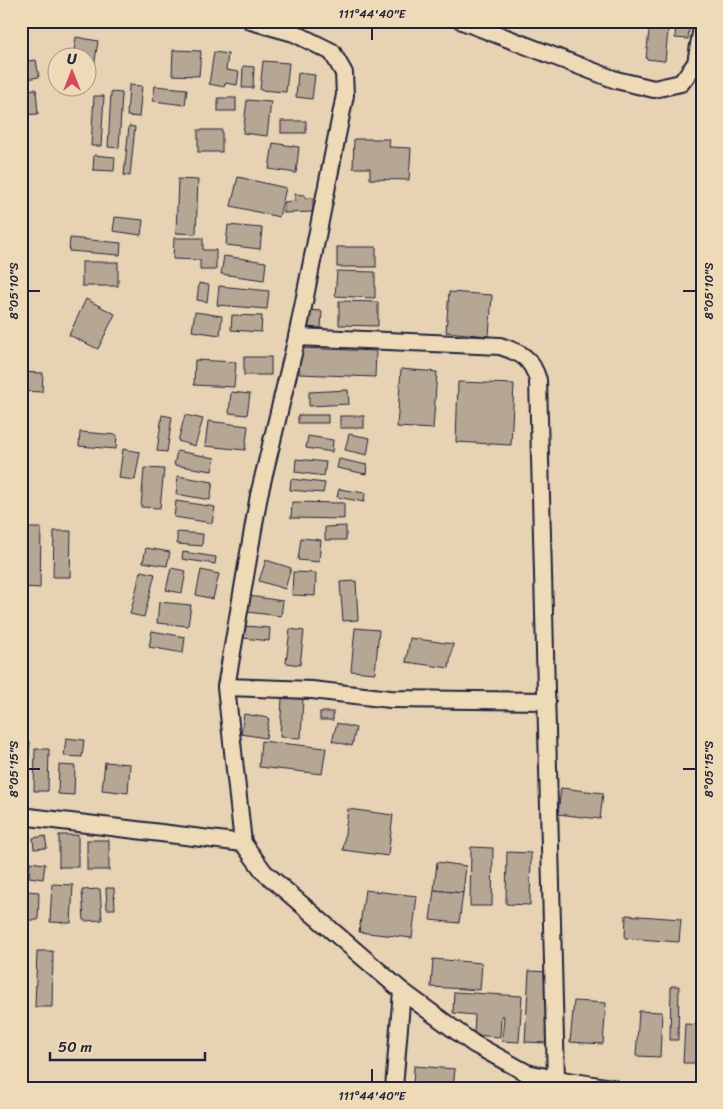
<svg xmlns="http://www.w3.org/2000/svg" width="723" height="1109" font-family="Sriracha,sans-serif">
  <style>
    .building { fill: #b6a795; stroke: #22223b }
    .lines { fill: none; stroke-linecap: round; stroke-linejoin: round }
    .minor-casing { stroke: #22223b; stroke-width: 20 }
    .minor { stroke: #efdab8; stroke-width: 16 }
    .ticks { fill: none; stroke: #22223b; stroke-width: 2 }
    .neatline { fill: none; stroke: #22223b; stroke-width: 2 }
    .ticks-label { font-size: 12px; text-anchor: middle; fill: #22223b }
  </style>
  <rect width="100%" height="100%" fill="#e7d3b3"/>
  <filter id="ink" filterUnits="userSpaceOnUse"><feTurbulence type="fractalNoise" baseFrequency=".02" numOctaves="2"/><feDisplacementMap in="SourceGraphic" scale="10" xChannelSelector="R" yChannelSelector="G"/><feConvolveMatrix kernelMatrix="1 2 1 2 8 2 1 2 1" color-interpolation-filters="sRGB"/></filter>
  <g filter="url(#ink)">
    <!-- building -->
    <g class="building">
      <polygon points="77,21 108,21 108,29 77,27"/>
      <polygon points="650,21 669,21 665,61 646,59"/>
      <polygon points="676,21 690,21 688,39 675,38"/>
      <polygon points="25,32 26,52 21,53 21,33"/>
      <polygon points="76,37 98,41 94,67 88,66 88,58 73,58"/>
      <polygon points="173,50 201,51 199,76 172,75"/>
      <polygon points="214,52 228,54 226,70 239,72 237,85 225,83 224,87 209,84"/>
      <polygon points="36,60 39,77 21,80 21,62"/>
      <polygon points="263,61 289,63 286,92 260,90"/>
      <polygon points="243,66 254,67 253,88 242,88"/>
      <polygon points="298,73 315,75 312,99 296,97"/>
      <polygon points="129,85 142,86 139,117 127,116"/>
      <polygon points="155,86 187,89 185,105 153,101"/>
      <polygon points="36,89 38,114 21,115 21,90"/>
      <polygon points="111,92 122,93 119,148 108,147"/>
      <polygon points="94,96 104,96 101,146 91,146"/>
      <rect x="218" y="98" width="18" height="13"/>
      <polygon points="247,100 271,102 267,136 243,133"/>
      <rect x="281" y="121" width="25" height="12"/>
      <polygon points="129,126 135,127 130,176 124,175"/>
      <rect x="198" y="130" width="24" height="22"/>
      <polygon points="354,139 390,139 389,147 411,148 409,180 370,179 370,168 353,168"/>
      <polygon points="273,143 299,147 296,173 269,169"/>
      <polygon points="94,155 115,157 114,171 93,170"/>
      <polygon points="238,177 286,188 279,217 231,206"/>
      <polygon points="178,179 198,180 196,234 176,233"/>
      <polygon points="295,194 305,195 305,198 313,198 313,212 284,213 284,202 295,201"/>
      <polygon points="115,217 143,220 141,235 113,231"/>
      <polygon points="228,225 262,228 260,249 226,245"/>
      <polygon points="70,238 121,243 120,255 69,251"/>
      <polygon points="174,238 203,238 203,250 216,250 216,270 200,270 200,260 173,259"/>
      <rect x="337" y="247" width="39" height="20"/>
      <polygon points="224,256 266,262 264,280 221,274"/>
      <rect x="82" y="262" width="36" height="24"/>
      <polygon points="337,271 375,272 375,298 335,296"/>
      <polygon points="199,283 209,285 207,302 197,300"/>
      <polygon points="219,286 269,291 267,309 217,305"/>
      <polygon points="449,292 492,295 489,336 446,332"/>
      <polygon points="86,299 115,314 98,349 69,335"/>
      <polygon points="339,301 378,302 378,326 339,325"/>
      <polygon points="306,310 322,311 321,328 305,327"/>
      <polygon points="195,312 222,316 220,335 192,331"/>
      <polygon points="232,315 262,316 261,332 231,330"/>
      <polygon points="300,348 376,351 375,377 299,374"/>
      <rect x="244" y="357" width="27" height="18"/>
      <polygon points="195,360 236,362 234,387 194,385"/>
      <polygon points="401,369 437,372 433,429 397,427"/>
      <polygon points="21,372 43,373 42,392 21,391"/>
      <polygon points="458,382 514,384 511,445 456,442"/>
      <polygon points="348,390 349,404 309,406 309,392"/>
      <polygon points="231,392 250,394 247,415 229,413"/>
      <polygon points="162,415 172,417 167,452 157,451"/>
      <polygon points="185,415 203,419 195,446 178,441"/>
      <rect x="298" y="415" width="30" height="8"/>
      <rect x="340" y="416" width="24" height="12"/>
      <polygon points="208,421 248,426 245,450 205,446"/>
      <polygon points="80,432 117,435 116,449 79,446"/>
      <polygon points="349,434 370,438 367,455 345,450"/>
      <polygon points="308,436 333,440 332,452 306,448"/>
      <polygon points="123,449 140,452 135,480 119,478"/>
      <polygon points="177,451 215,458 212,471 174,465"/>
      <polygon points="296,459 326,462 324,476 295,472"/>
      <polygon points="339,459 367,465 366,474 337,468"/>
      <polygon points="144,468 164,469 160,508 141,507"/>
      <polygon points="178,476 213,482 210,500 176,494"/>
      <polygon points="291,479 325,483 323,493 290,490"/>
      <polygon points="339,489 365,493 364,502 337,497"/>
      <polygon points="176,501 215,507 212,523 174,517"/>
      <polygon points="292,502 344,503 344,519 291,518"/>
      <polygon points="346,526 346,540 325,540 325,527"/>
      <polygon points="26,528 41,528 40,588 24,587"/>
      <polygon points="54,531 71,531 70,577 53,577"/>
      <polygon points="177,532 203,534 202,546 177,544"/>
      <polygon points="301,538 321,540 319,562 298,560"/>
      <polygon points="146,548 170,552 167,566 143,562"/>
      <polygon points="183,552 216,557 215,564 182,559"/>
      <polygon points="266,560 291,568 285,589 259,581"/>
      <polygon points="171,568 186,571 182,593 166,590"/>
      <polygon points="201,570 219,574 213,599 196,595"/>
      <polygon points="141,571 155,574 144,617 130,614"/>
      <polygon points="293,572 316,573 315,596 292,595"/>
      <polygon points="356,581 358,620 343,621 340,582"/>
      <polygon points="249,596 283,601 281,616 247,612"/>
      <polygon points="159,602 191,605 188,626 157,623"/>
      <polygon points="246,626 270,628 269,641 244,638"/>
      <polygon points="355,628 379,630 375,673 351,671"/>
      <polygon points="290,629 304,631 300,665 286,663"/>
      <polygon points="152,631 185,637 183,653 149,647"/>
      <polygon points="410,638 453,644 449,668 406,662"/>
      <polygon points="282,698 303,699 301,738 280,737"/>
      <rect x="320" y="712" width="13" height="8"/>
      <polygon points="244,714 269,718 266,738 241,734"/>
      <polygon points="337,723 356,728 352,746 332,741"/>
      <polygon points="66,738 84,740 82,757 64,756"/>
      <polygon points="21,741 30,742 29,757 21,756"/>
      <polygon points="261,741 326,748 322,774 259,767"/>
      <polygon points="35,749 49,749 48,791 34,791"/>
      <polygon points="105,762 130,764 128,793 102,790"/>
      <polygon points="59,765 75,766 74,795 58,794"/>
      <polygon points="561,788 603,793 600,819 558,814"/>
      <polygon points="348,809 393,815 388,856 343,850"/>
      <rect x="59" y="835" width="19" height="32"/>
      <polygon points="45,836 47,848 34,849 33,838"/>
      <rect x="87" y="840" width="22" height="30"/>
      <polygon points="471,847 493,848 492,906 470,906"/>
      <polygon points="507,852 531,853 530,905 506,904"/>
      <polygon points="30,862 45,864 43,879 29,877"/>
      <polygon points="437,862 466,866 463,893 434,890"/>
      <polygon points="52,884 73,885 71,923 50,922"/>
      <polygon points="106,888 114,888 115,909 107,909"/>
      <polygon points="100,889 102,920 84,921 82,890"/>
      <polygon points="365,890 417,896 412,938 359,932"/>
      <polygon points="434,890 463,893 459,923 430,920"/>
      <polygon points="26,891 39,892 38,920 26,920"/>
      <polygon points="626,915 681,919 679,942 625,938"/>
      <polygon points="37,951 53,951 52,1007 35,1007"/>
      <polygon points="433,959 482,963 480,990 431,987"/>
      <polygon points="529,971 550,972 546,1043 525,1042"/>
      <polygon points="671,986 679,986 678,1040 670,1040"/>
      <polygon points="454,992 522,996 519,1042 502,1041 504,1016 501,1016 500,1037 474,1035 475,1015 453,1013"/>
      <polygon points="574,1001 606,1003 603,1044 570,1042"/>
      <polygon points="639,1011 662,1012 660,1057 636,1056"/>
      <polygon points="685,1024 700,1025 698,1063 683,1063"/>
      <polygon points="414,1066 455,1069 453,1088 413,1088"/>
    </g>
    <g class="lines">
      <defs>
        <g id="minor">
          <polyline points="251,21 294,33 332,52 344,73 345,95 297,337 259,495 226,687 243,843 264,872 402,991 394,1088"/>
          <polyline points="462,21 616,80 654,89 681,83 696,63 702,27"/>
          <path d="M297,337L500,346C521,353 531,357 538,380L556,1079"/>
          <polyline points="226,687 312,690 390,699 547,701"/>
          <polyline points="21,816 243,843"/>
          <polyline points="402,991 474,1044 527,1073 556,1079 612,1088"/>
        </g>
      </defs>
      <!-- minor casing -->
      <use href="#minor" class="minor-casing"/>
      <!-- minor -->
      <use href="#minor" class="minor"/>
    </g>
  </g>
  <!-- ticks -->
  <path class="ticks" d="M372,28V40M28,291H40M683,291H696M28,769H40M683,769H696M372,1069V1082"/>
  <!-- margin -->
  <rect width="723" height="1109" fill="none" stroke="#efdab8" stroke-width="55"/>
  <!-- north arrow -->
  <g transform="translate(72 72)"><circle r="24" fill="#efdab8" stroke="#9d9086"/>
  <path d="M0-4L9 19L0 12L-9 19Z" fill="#d1495b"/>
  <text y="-8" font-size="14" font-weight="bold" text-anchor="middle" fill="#22223b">U</text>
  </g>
  <!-- scale -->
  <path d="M50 1052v8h155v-8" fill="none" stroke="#22223b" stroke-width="2.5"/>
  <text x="58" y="1052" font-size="15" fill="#22223b" stroke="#efdab8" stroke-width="4" paint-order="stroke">50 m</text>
  <rect x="28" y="28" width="668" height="1054" class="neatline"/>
  <g class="ticks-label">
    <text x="372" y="18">111°44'40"E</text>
    <text transform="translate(14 291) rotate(-90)" y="4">8°05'10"S</text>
    <text transform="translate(709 291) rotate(-90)" y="4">8°05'10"S</text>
    <text transform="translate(14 769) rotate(-90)" y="4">8°05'15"S</text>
    <text transform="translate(709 769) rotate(-90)" y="4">8°05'15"S</text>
    <text x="372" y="1100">111°44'40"E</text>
  </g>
</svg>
